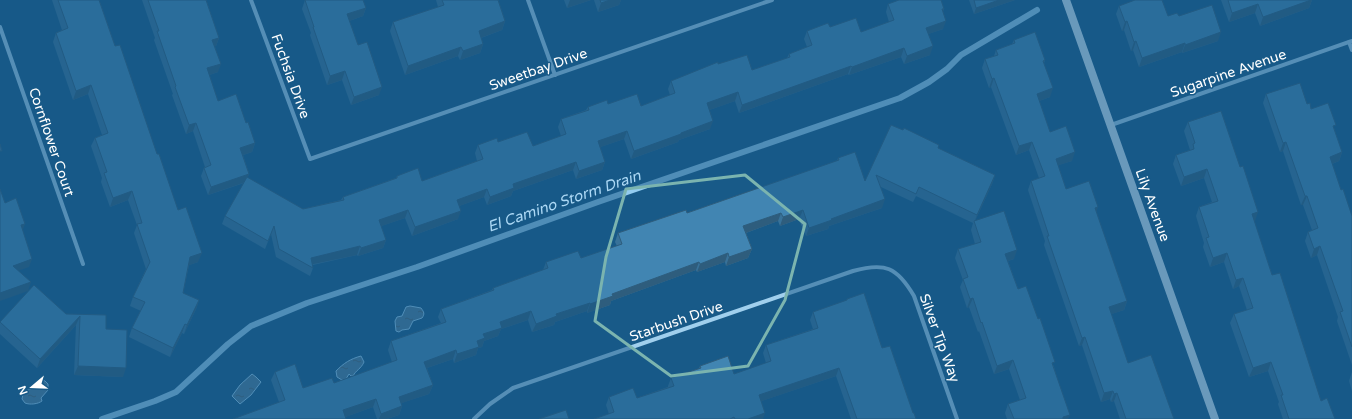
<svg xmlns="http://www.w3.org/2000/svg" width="1352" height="419" font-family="'Varela Round',sans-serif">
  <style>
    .water { fill: url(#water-ripples); stroke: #93ccf0 }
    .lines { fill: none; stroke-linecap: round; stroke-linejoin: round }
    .stream { stroke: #93ccf0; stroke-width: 6 }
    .street { stroke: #a0cfed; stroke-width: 4 }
    .secondary { stroke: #cde7f9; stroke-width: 8 }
    .wall { fill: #387299 }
    .shaded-wall { fill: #2e5d7d }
    .building { fill: #4185b2; stroke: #2e5d7d }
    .marked { fill: none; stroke: #7bb4af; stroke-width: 3; stroke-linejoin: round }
    .labels { text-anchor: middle; stroke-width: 3; stroke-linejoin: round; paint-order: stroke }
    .street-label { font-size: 14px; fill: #fff; stroke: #185a88 }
    .water-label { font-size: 15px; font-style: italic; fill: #acd8f5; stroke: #185a88 }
  </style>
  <defs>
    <pattern id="water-ripples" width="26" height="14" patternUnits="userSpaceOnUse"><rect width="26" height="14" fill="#4c7c9d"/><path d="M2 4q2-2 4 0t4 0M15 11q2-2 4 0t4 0" fill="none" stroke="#4c6474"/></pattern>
  </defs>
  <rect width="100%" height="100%" fill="#185a88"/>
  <!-- water -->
  <g class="water">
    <path d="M410,306L421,308C424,312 425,314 422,318L413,321L409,329L402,330L399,332L396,331L395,321L397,317L402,316L406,307Z"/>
    <path d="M361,356L364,362C361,369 356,370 353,376H351L349,374L346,379L342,380L337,377L336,371C344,363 350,359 361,356Z"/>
    <polygon points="252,374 256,377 261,382 251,395 240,404 232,396 240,385"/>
    <path d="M40,379L45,381L48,384V390L41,398L42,401C38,404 30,405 25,403L22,399L23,394L25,391L33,388L36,381Z"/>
  </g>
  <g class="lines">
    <!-- stream -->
    <polyline class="stream" points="102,419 155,401 176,392 228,344 251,326 307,303 417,267 598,202 900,98 929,82 947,69 961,55 1037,10"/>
    <!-- street -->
    <g class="street">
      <polyline points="251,0 310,159 772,0"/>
      <polyline points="528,0 555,75"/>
      <polyline points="0,27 83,264"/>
      <polyline points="1349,42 1352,50"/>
      <polyline points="1111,125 1352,41"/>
      <path d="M474,419L490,404L513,388L853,271C885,262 897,267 914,296L957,419"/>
    </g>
    <!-- secondary -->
    <polyline class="secondary" points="1066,0 1215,419"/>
  </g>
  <!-- wall -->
  <g class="wall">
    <polygon points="52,0 99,0 115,46 198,262 189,265 183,293 199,300 196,309 184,334 182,333 170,357 129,337 132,328 141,311 130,306 133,297 146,269 134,233 137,225 128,200 110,207 101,182 102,178 91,146 95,138 102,135 88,94 73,100 53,42 56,33 62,30"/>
    <polygon points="142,0 206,0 219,38 216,46 215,46 218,72 209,75 218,101 246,123 255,143 252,152 243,155 249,174 247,178 303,209 341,200 343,197 396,178 397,176 422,181 477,161 475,153 478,145 498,142 533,146 561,136 558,127 561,119 586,110 588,107 608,104 641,106 670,95 668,89 671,81 718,64 752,70 787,58 789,54 807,47 804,39 807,31 830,27 861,32 889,22 886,12 888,4 944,9 943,11 943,29 928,34 930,55 904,64 901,57 849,75 848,74 739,113 735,101 709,110 710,129 679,140 678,142 631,159 624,139 600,147 605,162 602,170 576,179 573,170 513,191 511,196 487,205 484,197 459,206 458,219 412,236 405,218 381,226 386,240 383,248 358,256 357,255 313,265 313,268 310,276 276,257 271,234 265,249 222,224 225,216 244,183 208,195 201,176 204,168 205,167 193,131 186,134 172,95 173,94 154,40 155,38"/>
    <polygon points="305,0 366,8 363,16 349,21 358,45 379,95 351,105 342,80 327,85 310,35 311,33 302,9"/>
    <polygon points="436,0 498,0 505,21 502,30 481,38 483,44 480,53 460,60 458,56 405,75 390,31 393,22 438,7"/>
    <polygon points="564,0 591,0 567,8"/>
    <polygon points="594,0 621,0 619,5 598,12"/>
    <polygon points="969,0 1015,0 974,14"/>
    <polygon points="1221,0 1312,0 1309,8 1260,26 1255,13 1229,22"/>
    <polygon points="1119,6 1168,16 1179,16 1218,41 1182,53 1182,52 1139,67 1133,50 1131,51 1124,30 1122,31 1116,14"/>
    <polygon points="1014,40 1045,60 1044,63 1050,97 1039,101 1050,132 1072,161 1058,165 1066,189 1096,213 1127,301 1124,310 1111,314 1128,363 1174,419 1120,419 1114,401 1111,402 1110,399 1101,402 1082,345 1079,346 1044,245 1045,241 1028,190 1031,181 1039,178 1029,150 1016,155 991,87 989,88 982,68 985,59 994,56 996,50 1012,44"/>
    <polygon points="1266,94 1307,104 1334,129 1342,152 1339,161 1332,164 1341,190 1352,216 1352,365 1337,321 1338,317 1317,255 1311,258 1305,241 1308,232 1312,230 1303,205 1301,205 1283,151 1280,152 1263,103"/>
    <polygon points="1188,122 1255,221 1254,222 1272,275 1321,401 1335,419 1283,419 1278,404 1279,402 1268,371 1249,377 1230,323 1234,314 1247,310 1239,286 1233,289 1224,262 1210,267 1203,247 1204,243 1196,216 1199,207 1212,202 1204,178 1181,186 1173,164 1176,155 1190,150 1184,131"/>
    <polygon points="938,148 995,175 992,184 975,221 1014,259 1008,261 1018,289 1054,367 1068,419 1007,419 1005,413 1008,404 1020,400 1009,369 994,374 979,331 978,332 969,307 967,308 960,287 963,280 955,258 958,249 975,244 971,230 973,223 916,196 913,202 881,187 882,208 829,226 828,229 806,236 799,219 780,226 778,221 746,233 752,249 748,258 726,266 725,262 697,272 696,270 611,301 610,305 587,313 587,311 555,322 554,325 532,332 528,320 501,329 498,336 484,341 482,347 478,348 476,355 454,363 453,359 427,368 433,385 429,394 401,403 402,406 399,415 387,419 377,419 373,407 345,417 279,402 271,380 275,372 303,388 334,383 392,362 388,350 391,341 441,323 438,317 441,309 492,290 493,288 543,270 546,262 581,258 617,246 615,242 618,233 687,213 837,161 838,158 865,181"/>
    <polygon points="847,299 882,348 916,419 851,419 836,376 761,401 763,419 594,419 609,414 606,405 609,397 637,398 668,387 668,386 671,378 699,369 700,366 734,374 766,363 763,353 766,345 813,329 810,320 813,312 846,301"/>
    <polygon points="66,314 106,315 106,329 123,377 74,375 76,325 37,368 0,334 0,322"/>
    <polygon points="1352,372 1352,391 1349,381"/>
  </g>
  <!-- shaded-wall -->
  <g class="shaded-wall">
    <polygon points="570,0 591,0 567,8"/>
    <polygon points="610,0 621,0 619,5 598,12 601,3"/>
    <polygon points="999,0 1015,0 974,14 976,8"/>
    <polygon points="1307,0 1312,0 1309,8 1260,26 1263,17"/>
    <polygon points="1258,4 1255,13 1229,22 1232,13"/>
    <polygon points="366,8 363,16 344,23 347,14"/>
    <polygon points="505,21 502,30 475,40 479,31"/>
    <polygon points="946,21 943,29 923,36 926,28"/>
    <polygon points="1127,21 1124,30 1122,31 1125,22"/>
    <polygon points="1221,32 1218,41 1182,53 1185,45"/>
    <polygon points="219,38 216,46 209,48 212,40"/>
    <polygon points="1136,41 1133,50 1131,51 1134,42"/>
    <polygon points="1185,43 1182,52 1139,67 1142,58"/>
    <polygon points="483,44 480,53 460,60 463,51"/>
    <polygon points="933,46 930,55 904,64 907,56"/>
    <polygon points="461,47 458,56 405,75 408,66"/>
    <polygon points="904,48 901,57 849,75 852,67"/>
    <polygon points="221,64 218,72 204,77 207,68"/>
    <polygon points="851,66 848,74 739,113 742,105"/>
    <polygon points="345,71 342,80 327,85 330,76"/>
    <polygon points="994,78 991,87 989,88 992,79"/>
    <polygon points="91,85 88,94 73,100 76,91"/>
    <polygon points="382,87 379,95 351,105 354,97"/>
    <polygon points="1053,88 1050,97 1034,103 1037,94"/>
    <polygon points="738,92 735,101 704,112 707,103"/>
    <polygon points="713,121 710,129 679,140 678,142 631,159 634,151 681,133"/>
    <polygon points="196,123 193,131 186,134 189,125"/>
    <polygon points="627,131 624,139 595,149 598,141"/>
    <polygon points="1032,142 1029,150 1016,155 1019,146"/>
    <polygon points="1286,142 1283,151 1280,152 1283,143"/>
    <polygon points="255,143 252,152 237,157 240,148"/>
    <polygon points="1075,152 1072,161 1053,167 1056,159"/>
    <polygon points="1342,152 1339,161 1327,166 1330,157"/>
    <polygon points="576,162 573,170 513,191 511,196 487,205 490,197 513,184"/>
    <polygon points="605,162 602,170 576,179 579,171"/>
    <polygon points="1207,169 1204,178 1181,186 1184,177"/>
    <polygon points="249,174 246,182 208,195 211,187"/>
    <polygon points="995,175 992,184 974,223 977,215"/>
    <polygon points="487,189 484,197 454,208 457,200"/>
    <polygon points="132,191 128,200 110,207 113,198"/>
    <polygon points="1305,196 1307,196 1303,205 1301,205"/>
    <polygon points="885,199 882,208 829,226 828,229 806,236 809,228 831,219"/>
    <polygon points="1098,207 1095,216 1095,208"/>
    <polygon points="408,210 405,218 376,228 379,220"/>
    <polygon points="803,210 799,219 780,226 783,217"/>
    <polygon points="461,211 458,219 412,236 415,227"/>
    <polygon points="1258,212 1255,221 1249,223 1252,214"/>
    <polygon points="781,213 778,221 740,235 743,226"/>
    <polygon points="25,224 22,232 21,225"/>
    <polygon points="386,240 383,248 358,256 361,248"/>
    <polygon points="360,246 357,255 309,265 311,258"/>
    <polygon points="1320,246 1317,255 1311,258 1314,249"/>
    <polygon points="752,249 748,258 726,266 729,257"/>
    <polygon points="1017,250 1014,259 1002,263 1005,254"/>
    <polygon points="202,253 198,262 187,266 190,257"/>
    <polygon points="728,253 725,262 697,272 700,264"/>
    <polygon points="1227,253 1224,262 1210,267 1213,258"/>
    <polygon points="32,259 29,267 9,274 13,266"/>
    <polygon points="699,262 696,270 611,301 610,305 587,313 590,304 612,294"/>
    <polygon points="1243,278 1239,286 1233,289 1236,280"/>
    <polygon points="31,282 28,291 0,301 0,293"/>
    <polygon points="973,298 969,307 967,308 970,299"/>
    <polygon points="199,300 196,309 184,334 187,325"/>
    <polygon points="1127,301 1124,310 1106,316 1109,307"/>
    <polygon points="590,303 587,311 555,322 554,325 532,332 536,324 556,314"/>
    <polygon points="531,311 528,320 501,329 498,336 484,341 482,347 478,348 476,355 454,363 457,354 477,341 483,334 500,322"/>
    <polygon points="80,316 76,325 37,368 40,359"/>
    <polygon points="185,324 182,333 170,357 173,348"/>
    <polygon points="1085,337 1082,345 1079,346 1082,338"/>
    <polygon points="456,350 453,359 421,370 424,362"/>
    <polygon points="1013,360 1009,369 994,374 997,366"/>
    <polygon points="1271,362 1268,371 1249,377 1253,368"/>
    <polygon points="78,366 126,368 123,377 74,375"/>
    <polygon points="839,368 836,376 756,403 759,395"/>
    <polygon points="433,385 429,394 396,405 399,397"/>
    <polygon points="1113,391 1110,399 1101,402 1104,393"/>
    <polygon points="1117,393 1114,401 1111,402 1114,394"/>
    <polygon points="376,399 373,407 340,419 343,410"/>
    <polygon points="402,406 399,415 387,419 379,419 381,414"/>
    <polygon points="765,413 763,419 748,419"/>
    <polygon points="1070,415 1068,419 1062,419 1063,417"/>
  </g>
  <!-- building -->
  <g class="building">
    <polygon points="58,0 99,0 115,46 120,45 157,154 159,154 178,210 186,207 202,253 190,257 183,293 199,300 187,325 185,324 173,348 132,328 145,302 133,297 150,262 137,224 142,223 132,191 113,198 104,173 107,172 95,138 108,133 91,85 76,91 56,33 68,28"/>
    <polygon points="148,0 206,0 219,38 212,40 221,64 207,68 218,101 236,94 246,123 248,122 255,143 240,148 249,174 211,187 204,168 211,165 196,123 189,125 175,87 176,86 157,31 159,31"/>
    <polygon points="305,0 363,0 366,8 347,14 358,45 367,42 382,87 354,97 345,71 330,76 313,27 314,27"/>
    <polygon points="442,0 498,0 505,21 479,31 483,44 463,51 461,47 408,66 393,22 444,5"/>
    <polygon points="600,0 610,0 601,3"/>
    <polygon points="899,0 941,0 944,9 942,9 946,21 926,28 933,46 907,56 904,48 852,67 851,66 742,105 738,92 707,103 713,121 681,133 681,134 634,151 627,131 598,141 605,162 579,171 576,162 513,184 514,188 490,197 487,189 457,200 461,211 415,227 408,210 379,220 386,240 361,248 360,246 311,258 313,268 279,249 274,226 268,241 225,216 247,177 303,209 344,200 343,197 397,178 397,176 418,168 422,181 483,159 478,145 497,138 498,142 527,132 533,146 566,134 561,119 589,110 588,107 607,100 608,104 637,94 641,106 675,93 671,81 718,62 718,64 747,55 752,70 790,57 789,54 812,45 807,31 828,23 830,27 856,18 861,32 894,20 888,4"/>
    <polygon points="974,0 999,0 976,8"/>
    <polygon points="1135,0 1162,0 1168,16 1177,13 1179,16 1212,5 1221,32 1185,45 1185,43 1142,58 1136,41 1134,42 1127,21 1125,22 1119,6"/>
    <polygon points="1228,0 1311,0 1263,17 1258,4 1232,13"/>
    <polygon points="1035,32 1045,60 1043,61 1053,88 1037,94 1050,132 1066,126 1075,152 1056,159 1066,189 1089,181 1098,207 1095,208 1127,301 1109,307 1128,363 1151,355 1174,419 1126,419 1117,393 1114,394 1113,391 1104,393 1085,337 1082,338 1047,236 1049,236 1031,181 1045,176 1032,142 1019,146 994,78 992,79 985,59 998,55 996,50 1015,43 1014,40"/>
    <polygon points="1300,83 1307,104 1310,103 1311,109 1328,103 1336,125 1333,126 1342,152 1330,157 1341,190 1343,189 1352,216 1352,347 1340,312 1343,311 1320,246 1314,249 1308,232 1318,228 1307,196 1305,196 1286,142 1283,143 1266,94"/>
    <polygon points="1221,111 1240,167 1243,166 1258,212 1252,214 1272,275 1280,273 1321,401 1327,398 1335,419 1289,419 1281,395 1283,395 1271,362 1253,368 1234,314 1253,308 1243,278 1236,280 1227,253 1213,258 1206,238 1209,237 1199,207 1218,201 1207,169 1184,177 1176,155 1194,149 1193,144 1195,143 1188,122"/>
    <polygon points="891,125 903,130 904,128 939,145 938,148 995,175 977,215 919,187 916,194 876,175 885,199 831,219 832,220 809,228 803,210 783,217 781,213 743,226 752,249 729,257 728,253 700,264 699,262 612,294 613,296 590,304 590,303 556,314 557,316 536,324 531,311 500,322 502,328 483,334 485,338 477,341 479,347 457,354 456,350 424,362 433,385 399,397 402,406 381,414 376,399 343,410 346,419 233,419 285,400 275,372 295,364 303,388 332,378 334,383 397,360 391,341 446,322 441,309 494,290 493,288 548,268 546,262 578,251 581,258 622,244 618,233 686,210 687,213 839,160 838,158 855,152 865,181"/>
    <polygon points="0,144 2,151 0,151"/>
    <polygon points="0,189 5,203 16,198 25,224 21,225 32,259 13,266 31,282 0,293"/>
    <polygon points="1004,211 1017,250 1005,254 1018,289 1026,286 1038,319 1040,318 1055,362 1052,363 1070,415 1063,417 1063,419 1014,419 1008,404 1026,398 1013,360 997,366 982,322 981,323 973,298 970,299 963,279 968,277 958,249 981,242 974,221"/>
    <polygon points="34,285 66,314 106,315 106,329 127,330 126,368 78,366 80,316 40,359 0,322"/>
    <polygon points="864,293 882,348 890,346 913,413 914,413 916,419 857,419 839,368 759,395 765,413 748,419 735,419 734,417 730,419 594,419 614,412 609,397 633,388 637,398 674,386 671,378 701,368 700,366 728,356 734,374 771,361 766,345 818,328 813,312 847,300 847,299"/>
    <polygon points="566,410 569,419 539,419"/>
  </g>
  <!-- marked area -->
  <path d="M0 0H1352V419H0ZM745,175L805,224L785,300L748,366L671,376L595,321L606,257L626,189Z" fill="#185a88" fill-opacity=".55" fill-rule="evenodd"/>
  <path class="marked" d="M745,175L805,224L785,300L748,366L671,376L595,321L606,257L626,189Z"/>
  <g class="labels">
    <!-- street labels -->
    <g class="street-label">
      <text transform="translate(538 69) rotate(-19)" y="5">Sweetbay Drive</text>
      <text transform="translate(1228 73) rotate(-19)" y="5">Sugarpine Avenue</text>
      <text transform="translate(291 76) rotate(70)" y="5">Fuchsia Drive</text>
      <text transform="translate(52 142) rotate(71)" y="5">Cornflower Court</text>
      <text transform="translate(1153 205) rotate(70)" y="5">Lily Avenue</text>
      <text transform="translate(676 321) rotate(-19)" y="5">Starbush Drive</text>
      <text transform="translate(940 338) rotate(70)" y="5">Silver Tip Way</text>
    </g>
    <!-- water labels -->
    <g class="water-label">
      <text transform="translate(564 201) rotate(-19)" y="5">El Camino Storm Drain</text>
    </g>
  </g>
  <!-- north arrow -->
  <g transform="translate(32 387) rotate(251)" stroke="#185a88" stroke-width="3" paint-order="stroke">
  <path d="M0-3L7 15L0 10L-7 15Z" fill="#ffffff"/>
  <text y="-6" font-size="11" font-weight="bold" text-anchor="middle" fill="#ffffff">N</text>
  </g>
</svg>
